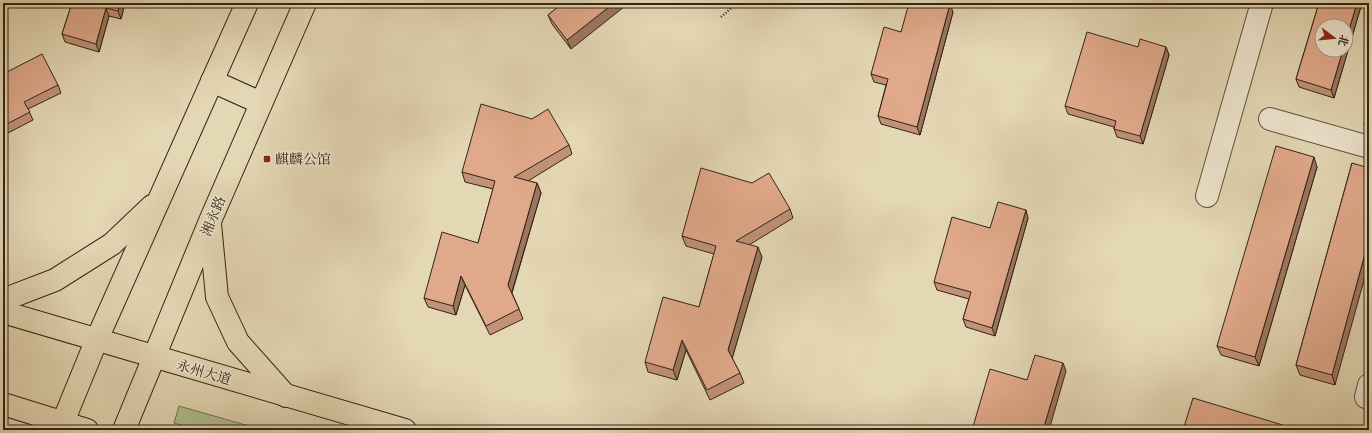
<svg xmlns="http://www.w3.org/2000/svg" width="1372" height="433" font-family="'IM FELL English','Noto Serif SC',serif">
  <style>
    .green { fill: #b1bf90; stroke: #727252 }
    .lines { fill: none; stroke-linecap: round; stroke-linejoin: round }
    .street-casing { stroke: #5e513d; stroke-width: 24 }
    .primary-casing { stroke: #322415; stroke-width: 24 }
    .path { stroke: #322415; stroke-width: 2.5; stroke-dasharray: 1 2; stroke-linecap: butt }
    .street { stroke: #ede5ce; stroke-width: 22 }
    .primary { stroke: #e4d7b4; stroke-width: 22 }
    .wall { fill: #c19178; stroke: #322415 }
    .shaded-wall { fill: #9d7661; stroke: #322415 }
    .building { fill: #e0a98b; stroke: #322415 }
    .poi-dot { fill: #8f2418; stroke: #ede5ce; stroke-width: 1.5 }
    .labels { text-anchor: middle; stroke-width: 3; stroke-linejoin: round; paint-order: stroke }
    .poi-label { font-size: 14px; fill: #322415; stroke: #ede5ce; text-anchor: start }
    .street-label { font-size: 14px; fill: #322415; stroke: #ede5ce }
  </style>
  <rect width="100%" height="100%" fill="#e4d7b4"/>
  <filter id="stains"><feTurbulence type="fractalNoise" baseFrequency=".005" numOctaves="4"/><feColorMatrix values="0 0 0 0 .2 0 0 0 0 .09 0 0 0 0 .02 0 0 0 .5 -.17"/></filter>
  <radialGradient id="worn" r=".72"><stop offset=".6" stop-color="#630" stop-opacity="0"/><stop offset="1" stop-color="#630" stop-opacity=".3"/></radialGradient>
  <!-- green -->
  <polygon class="green" points="179,406 263,430 197,430 174,423"/>
  <g class="lines">
    <defs>
      <g id="street">
        <polyline points="1270,119 1369,147"/>
        <polyline points="1207,196 1262,3"/>
        <polyline points="1366,397 1369,385"/>
      </g>
      <g id="primary">
        <polyline points="212,81 261,103"/>
        <polyline points="210,224 217,297 238,342 286,396"/>
        <polyline points="3,300 55,280 112,244 152,206"/>
        <polyline points="3,312 405,430"/>
        <polyline points="3,404 87,430"/>
        <polyline points="63,422 97,339 247,3"/>
        <polyline points="124,430 210,221 305,3"/>
      </g>
    </defs>
    <!-- street casing -->
    <use href="#street" class="street-casing"/>
    <!-- primary casing -->
    <use href="#primary" class="primary-casing"/>
    <!-- path -->
    <polyline class="path" points="721,17 737,3"/>
    <!-- street -->
    <use href="#street" class="street"/>
    <!-- primary -->
    <use href="#primary" class="primary"/>
  </g>
  <!-- wall -->
  <g class="wall">
    <polygon points="72,3 125,3 121,19 109,16 99,52 65,42 62,34"/>
    <polygon points="563,3 571,49 552,24 548,15"/>
    <polygon points="1319,3 1362,3 1334,98 1299,87 1296,79"/>
    <polygon points="953,12 920,135 881,124 878,116 886,85 874,82 871,74 901,32"/>
    <polygon points="1138,47 1166,47 1169,55 1143,144 1117,137 1114,129 1114,127 1068,114 1065,106"/>
    <polygon points="3,65 7,72 58,85 61,93 28,109 33,120 6,134 8,140 3,143"/>
    <polygon points="1369,106 1369,134 1367,134 1364,124"/>
    <polygon points="569,145 572,154 528,181 537,183 541,193 512,293 519,309 523,319 490,335 465,285 456,315 428,307 424,298 478,243 493,189 465,182 462,172"/>
    <polygon points="1352,163 1335,385 1300,375 1296,365"/>
    <polygon points="1317,167 1259,366 1221,355 1217,346"/>
    <polygon points="790,209 793,218 749,245 762,257 732,358 740,373 744,383 710,400 686,350 677,380 648,372 645,362 699,307 714,254 686,246 682,236"/>
    <polygon points="1028,218 995,336 966,327 963,319 969,299 937,290 934,282 990,228"/>
  </g>
  <!-- shaded-wall -->
  <g class="shaded-wall">
    <polygon points="120,3 125,3 121,19 118,11"/>
    <polygon points="614,3 629,3 571,49 567,40"/>
    <polygon points="1357,3 1362,3 1334,98 1331,90 1343,50 1346,50 1346,40"/>
    <polygon points="950,4 953,12 920,135 917,127"/>
    <polygon points="106,8 109,16 99,52 96,44"/>
    <polygon points="1166,47 1169,55 1143,144 1140,136"/>
    <polygon points="1314,157 1317,167 1259,366 1255,357"/>
    <polygon points="537,183 541,193 511,295 508,285"/>
    <polygon points="1026,210 1028,218 995,336 992,328"/>
    <polygon points="1369,239 1369,262 1335,385 1332,375"/>
    <polygon points="758,247 762,257 732,359 728,350"/>
    <polygon points="461,276 465,285 456,315 453,306"/>
    <polygon points="682,340 686,350 677,380 673,370"/>
    <polygon points="1063,363 1066,371 1049,430 1043,430"/>
  </g>
  <!-- building -->
  <g class="building">
    <polygon points="72,3 120,3 118,11 106,8 96,44 62,34"/>
    <polygon points="563,3 614,3 567,40 548,15"/>
    <polygon points="909,3 945,3 950,4 917,127 878,116 888,79 871,74 884,27 901,32"/>
    <polygon points="1319,3 1357,3 1346,40 1346,26 1322,26 1322,50 1343,50 1331,90 1296,79"/>
    <polygon points="1087,32 1138,47 1140,39 1166,47 1140,136 1114,129 1116,121 1065,106"/>
    <polygon points="42,54 58,85 24,102 30,112 3,126 3,65 7,72"/>
    <polygon points="481,104 532,119 548,109 569,145 514,177 537,183 508,285 519,309 486,326 461,276 453,306 424,298 442,232 478,243 495,181 462,172"/>
    <polygon points="1369,106 1369,126 1364,124"/>
    <polygon points="3,128 6,132 3,134"/>
    <polygon points="1276,146 1314,157 1255,357 1217,346"/>
    <polygon points="1352,163 1369,168 1369,239 1332,375 1296,365"/>
    <polygon points="701,168 752,183 769,173 790,209 736,241 758,247 728,350 740,373 707,390 682,340 673,370 645,362 663,297 699,307 716,246 682,236"/>
    <polygon points="998,202 1026,210 992,328 963,319 971,292 934,282 952,217 990,228"/>
    <polygon points="1035,355 1063,363 1043,430 972,430 990,369 1027,380"/>
    <polygon points="1193,398 1286,426 1285,430 1183,430"/>
  </g>
  <!-- markers -->
  <rect class="poi-dot" x="263" y="155" width="8" height="8" rx="2"/>
  <g class="labels">
    <!-- poi labels -->
    <g class="poi-label">
      <text x="275" y="164">麒麟公馆</text>
    </g>
    <!-- street labels -->
    <g class="street-label">
      <text transform="translate(213 216) rotate(-67)" y="5">湘永路</text>
      <text transform="translate(204 372) rotate(16)" y="5">永州大道</text>
    </g>
  </g>
  <!-- margin -->
  <rect width="1372" height="433" fill="none" stroke="#e4d7b4" stroke-width="16"/>
  <rect x="4" y="4" width="1364" height="425" fill="none" stroke="#322415" stroke-width="2"/>
  <rect x="8" y="8" width="1356" height="417" fill="none" stroke="#322415"/>
  <!-- north arrow -->
  <g transform="translate(1334 38) rotate(106)"><circle r="19" fill="#ede5ce" stroke="#a29884"/>
  <path d="M0-3L7 15L0 10L-7 15Z" fill="#8f2418"/>
  <text y="-6" font-size="11" font-weight="bold" text-anchor="middle" fill="#322415">北</text>
  </g>
  <rect width="100%" height="100%" filter="url(#stains)"/>
  <rect width="100%" height="100%" fill="url(#worn)"/>
</svg>
